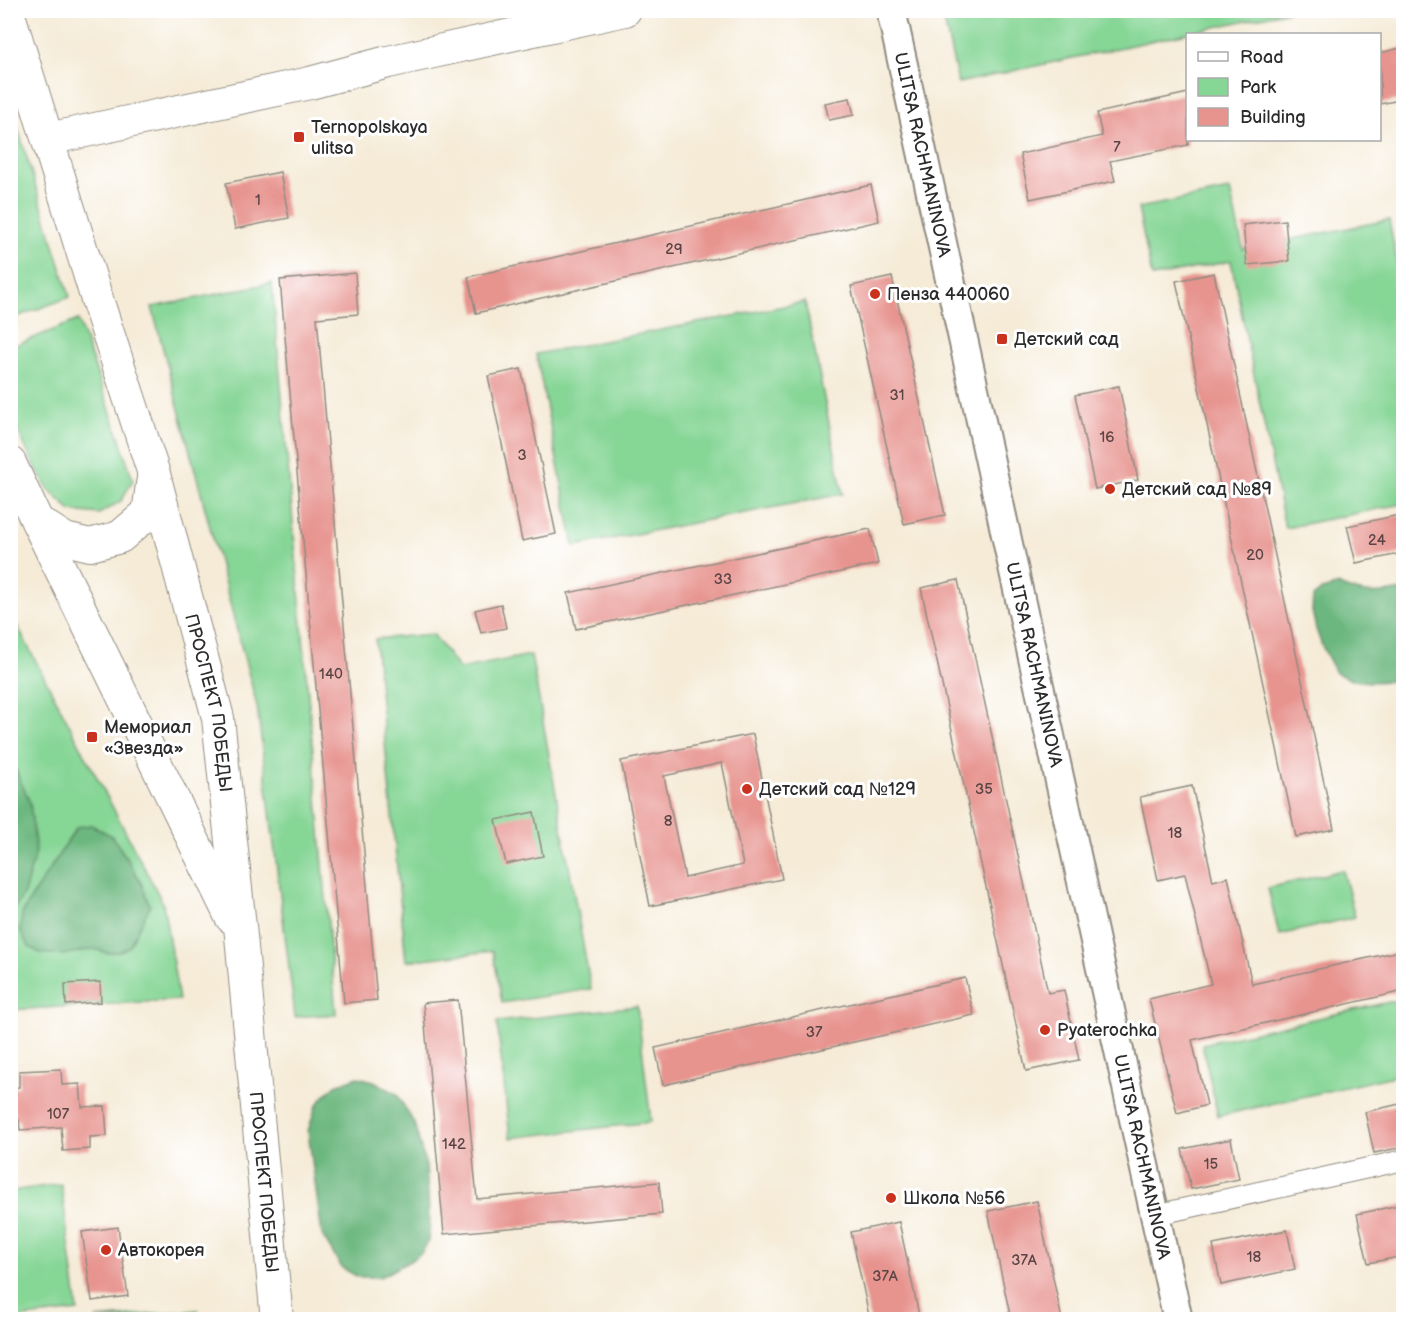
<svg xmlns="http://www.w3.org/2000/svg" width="1414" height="1330" font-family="'Balsamiq Sans',sans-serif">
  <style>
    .green { fill: #86d696; stroke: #588060; stroke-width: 1.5 }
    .forest { fill: #6cb77f; stroke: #4c7155; stroke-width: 1.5 }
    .building { fill: #e7938e; fill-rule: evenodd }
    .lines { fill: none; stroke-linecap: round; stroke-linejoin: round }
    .street-casing { stroke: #908b81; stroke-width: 22 }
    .secondary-casing { stroke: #908b81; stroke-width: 32 }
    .primary-casing { stroke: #908b81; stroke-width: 34 }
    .street { stroke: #fff; stroke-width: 20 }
    .secondary { stroke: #fff; stroke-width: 28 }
    .primary { stroke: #fff; stroke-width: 32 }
    .poi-dot { fill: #c8321e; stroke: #fff; stroke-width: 2 }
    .labels { text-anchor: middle; stroke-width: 6; stroke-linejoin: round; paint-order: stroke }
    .number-label { font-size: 15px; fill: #5a4544 }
    .poi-label { font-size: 18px; fill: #2b2b2b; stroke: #fff; text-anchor: start }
    .street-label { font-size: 18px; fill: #2b2b2b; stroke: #fff }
  </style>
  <rect width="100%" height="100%" fill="#fff"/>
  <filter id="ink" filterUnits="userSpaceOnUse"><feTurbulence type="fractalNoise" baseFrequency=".0167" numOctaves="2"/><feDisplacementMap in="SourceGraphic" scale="12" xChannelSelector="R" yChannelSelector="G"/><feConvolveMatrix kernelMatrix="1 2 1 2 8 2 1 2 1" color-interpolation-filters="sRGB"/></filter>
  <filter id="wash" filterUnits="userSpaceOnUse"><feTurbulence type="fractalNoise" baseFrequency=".008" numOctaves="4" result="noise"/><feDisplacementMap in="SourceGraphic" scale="24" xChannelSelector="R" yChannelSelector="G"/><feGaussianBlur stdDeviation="1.35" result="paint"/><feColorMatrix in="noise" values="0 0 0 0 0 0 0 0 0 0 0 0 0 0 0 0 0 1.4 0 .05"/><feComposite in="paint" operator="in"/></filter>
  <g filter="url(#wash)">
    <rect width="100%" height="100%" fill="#f5ebd7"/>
    <!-- green -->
    <g class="green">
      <polygon points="942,11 942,10 1289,11 958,83"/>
      <polygon points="10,103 70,297 11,319 10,319"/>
      <polygon points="1230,190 1243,249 1389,220 1403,293 1403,504 1285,528 1231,261 1152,277 1138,208"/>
      <polygon points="272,283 336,1014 295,1017 257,706 152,307"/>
      <polygon points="805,302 843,494 574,546 536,354"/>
      <polygon points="78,320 119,436 133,480 121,501 99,514 71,511 48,489 31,459 11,416 11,347"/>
      <polygon points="10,612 163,903 179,1000 11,1010"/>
      <polygon points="433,634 459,669 531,655 591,989 502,1003 493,951 406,961 375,639"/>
      <polygon points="1343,870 1355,917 1279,935 1268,888"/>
      <polygon points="1403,999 1403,1074 1218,1116 1202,1044"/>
      <polygon points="637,1006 651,1122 510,1138 497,1022"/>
      <polygon points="61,1184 78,1311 11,1319 11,1191"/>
      <polygon points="198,1310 199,1319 96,1319"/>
    </g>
    <!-- forest -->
    <g class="forest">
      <path d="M1339,585C1364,596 1378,595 1403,590V689L1390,681L1370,682L1352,680L1336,673L1322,646L1316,629L1312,611L1313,597L1322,590Z"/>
      <polygon points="15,768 30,803 36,852 24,893 11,916 10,770"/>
      <polygon points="91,825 112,836 128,860 142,885 150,906 129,947 118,952 107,953 94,949 62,955 40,953 29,947 20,931 22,914 34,893 77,827"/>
      <polygon points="358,1077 374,1081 397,1094 414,1123 426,1166 430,1224 428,1242 422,1252 410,1261 380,1277 358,1277 342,1268 322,1235 308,1131 316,1106 325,1095 336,1085"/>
    </g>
    <g id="blocks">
      <!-- building -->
      <g class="building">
        <polygon points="1404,47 1404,99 1380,104 1380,53"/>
        <polygon points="1188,93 1188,145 1110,161 1115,181 1030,199 1020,154 1102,136 1097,113"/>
        <polygon points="850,98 854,115 829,120 825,103"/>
        <polygon points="280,172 289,218 235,229 226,183"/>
        <polygon points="871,185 879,221 476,313 468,277"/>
        <polygon points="1285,220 1289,261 1247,265 1243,225"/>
        <polygon points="355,273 358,314 317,318 377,1000 344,1003 280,280"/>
        <polygon points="1214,273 1334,829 1296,837 1176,281"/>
        <polygon points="892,277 945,515 904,524 851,286"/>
        <polygon points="521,369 556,534 522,541 488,376"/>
        <polygon points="1119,386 1138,480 1095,489 1075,395"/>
        <polygon points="1404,514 1404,553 1356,563 1347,526"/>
        <polygon points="870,529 878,564 576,629 568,593"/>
        <polygon points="958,580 1048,993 1064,990 1079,1060 1026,1071 921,588"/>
        <polygon points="501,604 506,628 481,633 475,610"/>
        <path d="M753,734L782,879L650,906L621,761ZM722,763L743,865L685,878L664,776Z"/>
        <polygon points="1192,786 1213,881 1228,877 1252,984 1404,950 1404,991 1192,1040 1207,1105 1177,1113 1149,999 1211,984 1185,874 1158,880 1140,797"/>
        <polygon points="534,812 543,856 506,864 496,820"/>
        <polygon points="965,978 974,1015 663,1085 655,1048"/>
        <polygon points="100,982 101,1002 66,1005 65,984"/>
        <polygon points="458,1000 477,1199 659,1182 662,1214 444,1234 423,1003"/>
        <polygon points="61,1069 62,1085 80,1084 82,1107 105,1106 107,1136 90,1137 90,1149 63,1151 61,1127 20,1130 19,1120 10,1121 10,1088 19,1087 19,1071"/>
        <polygon points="1404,1103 1404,1147 1374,1153 1365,1112"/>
        <polygon points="1231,1139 1239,1179 1191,1189 1182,1149"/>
        <polygon points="1037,1201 1062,1320 1011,1320 988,1211"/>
        <polygon points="1404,1204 1404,1256 1368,1263 1357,1214"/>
        <polygon points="899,1222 920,1320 870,1320 851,1232"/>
        <polygon points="118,1227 128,1296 92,1301 82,1232"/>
        <polygon points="1287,1230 1295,1269 1221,1285 1213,1245"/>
      </g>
    </g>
  </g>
  <g filter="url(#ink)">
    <use href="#blocks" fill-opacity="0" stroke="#908b81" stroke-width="1.5"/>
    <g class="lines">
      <defs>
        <polyline id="street" points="1155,1215 1404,1160"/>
        <g id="secondary">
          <path id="s1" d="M891,10L1178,1320"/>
        </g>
        <g id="primary">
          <path id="s2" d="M10,18L95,293L154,474L218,718L241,936L277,1320"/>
          <polyline points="48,139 310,83 388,62 625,10"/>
          <polyline points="10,463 37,521 231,917"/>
          <polyline points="37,521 65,539 90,545 120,537 148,513 153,478"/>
        </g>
      </defs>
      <!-- street casing -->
      <use href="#street" class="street-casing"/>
      <!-- secondary casing -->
      <use href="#secondary" class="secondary-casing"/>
      <!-- primary casing -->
      <use href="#primary" class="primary-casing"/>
      <!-- street -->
      <use href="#street" class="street"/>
      <!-- secondary -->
      <use href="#secondary" class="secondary"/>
      <!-- primary -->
      <use href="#primary" class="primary"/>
    </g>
  </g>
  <!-- markers -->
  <g class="poi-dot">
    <rect x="293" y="131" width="12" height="12" rx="3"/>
    <circle cx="875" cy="294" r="6"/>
    <rect x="996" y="333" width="12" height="12" rx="3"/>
    <circle cx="1110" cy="489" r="6"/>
    <rect x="86" y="731" width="12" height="12" rx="3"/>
    <circle cx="747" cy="789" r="6"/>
    <circle cx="1045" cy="1030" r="6"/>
    <circle cx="891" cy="1198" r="6"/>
    <circle cx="106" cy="1250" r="6"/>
  </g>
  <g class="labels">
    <!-- number labels -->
    <g class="number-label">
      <text x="1117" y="152">7</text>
      <text x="258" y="205">1</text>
      <text x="674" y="254">29</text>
      <text x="897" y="400">31</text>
      <text x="1107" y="442">16</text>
      <text x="522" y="460">3</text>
      <text x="1377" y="545">24</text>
      <text x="1255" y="560">20</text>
      <text x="723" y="584">33</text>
      <text x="331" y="679">140</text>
      <text x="984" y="794">35</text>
      <text x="668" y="826">8</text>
      <text x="1175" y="838">18</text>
      <text x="814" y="1037">37</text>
      <text x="58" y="1119">107</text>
      <text x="454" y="1149">142</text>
      <text x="1211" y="1169">15</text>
      <text x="1254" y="1262">18</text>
      <text x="1024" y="1265">37А</text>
      <text x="885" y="1281">37А</text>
    </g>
    <!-- poi labels -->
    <g class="poi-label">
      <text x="311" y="133">Ternopolskaya<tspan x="311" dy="21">ulitsa</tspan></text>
      <text x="887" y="300">Пенза 440060</text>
      <text x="1014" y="345">Детский сад</text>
      <text x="1122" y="495">Детский сад №89</text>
      <text x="104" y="733">Мемориал<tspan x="104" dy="21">«Звезда»</tspan></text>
      <text x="759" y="795">Детский сад №129</text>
      <text x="1057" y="1036">Pyaterochka</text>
      <text x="903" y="1204">Школа №56</text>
      <text x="118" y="1256">Автокорея</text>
    </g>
    <!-- street labels -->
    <g class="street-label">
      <text dy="6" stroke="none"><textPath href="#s1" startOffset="148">ULITSA RACHMANINOVA</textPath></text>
      <text dy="6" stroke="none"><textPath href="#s1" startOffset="670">ULITSA RACHMANINOVA</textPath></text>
      <text dy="6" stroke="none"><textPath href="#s2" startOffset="714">ПРОСПЕКТ ПОБЕДЫ</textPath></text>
      <text dy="6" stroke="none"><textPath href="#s1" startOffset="1174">ULITSA RACHMANINOVA</textPath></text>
      <text dy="6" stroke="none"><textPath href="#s2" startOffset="1197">ПРОСПЕКТ ПОБЕДЫ</textPath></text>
    </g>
  </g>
  <!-- margin -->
  <rect width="1414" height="1330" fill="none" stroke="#fff" stroke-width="36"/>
  <!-- legend -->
  <rect x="1186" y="33" width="195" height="108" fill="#ffffff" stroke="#aaaaaa" stroke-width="1.5"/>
  <rect x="1198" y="52" width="30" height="9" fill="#ffffff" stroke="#aaaaaa" stroke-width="1.5"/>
  <text x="1240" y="63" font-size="18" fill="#2b2b2b">Road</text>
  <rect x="1198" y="78" width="30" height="18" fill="#86d696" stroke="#aaaaaa" stroke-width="1.5"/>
  <text x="1240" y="93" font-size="18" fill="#2b2b2b">Park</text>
  <rect x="1198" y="108" width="30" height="18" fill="#e7938e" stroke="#aaaaaa" stroke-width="1.5"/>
  <text x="1240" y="123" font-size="18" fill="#2b2b2b">Building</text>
</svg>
